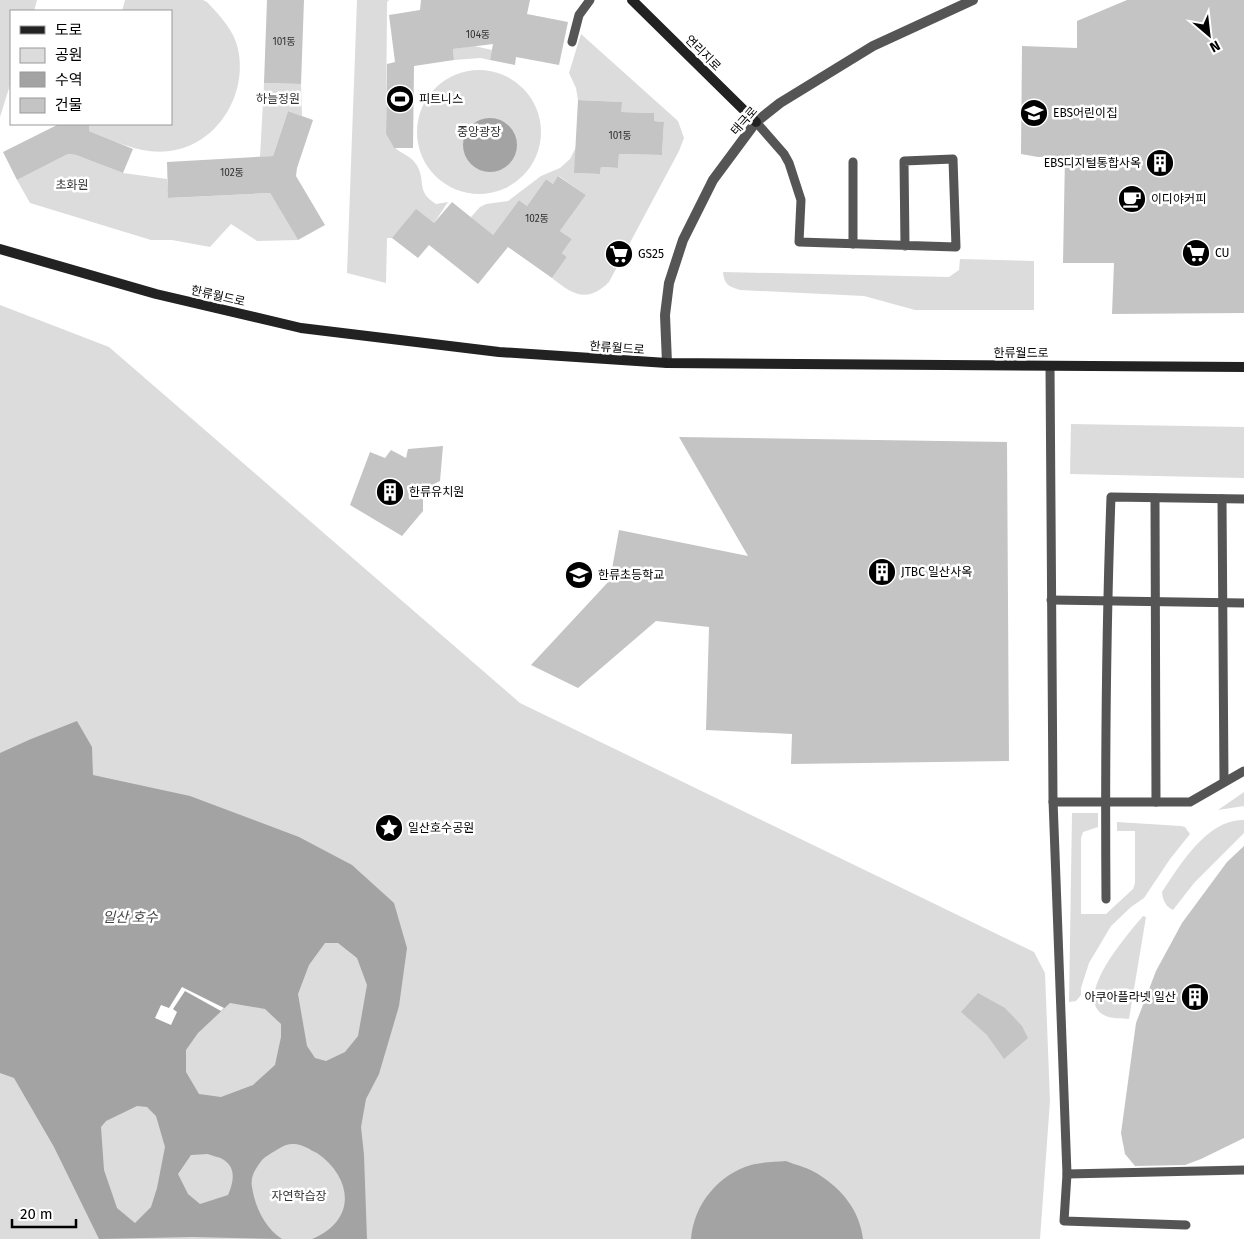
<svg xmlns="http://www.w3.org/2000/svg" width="1244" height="1239" font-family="'Fira Sans','Noto Sans KR',sans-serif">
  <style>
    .green { fill: #dcdcdc }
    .water { fill: #a3a3a3; fill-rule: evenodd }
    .pier { fill: #fff }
    .building { fill: #c4c4c4 }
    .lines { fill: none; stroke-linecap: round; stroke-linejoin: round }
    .lane { stroke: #555; stroke-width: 9 }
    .street { stroke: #555; stroke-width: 10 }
    .secondary { stroke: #222; stroke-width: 10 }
    .labels { text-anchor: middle; stroke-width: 5; stroke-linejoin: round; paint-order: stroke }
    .number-label { font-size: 10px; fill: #313131 }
    .street-label { font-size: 12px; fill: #000; stroke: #fff }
    .park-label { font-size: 12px; fill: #333; stroke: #fff }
    .poi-label { font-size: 12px; fill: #000; stroke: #fff; text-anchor: start }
    .water-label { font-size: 14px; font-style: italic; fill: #444; stroke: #fff }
  </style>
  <rect width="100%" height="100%" fill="#fff"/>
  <!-- green -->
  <g class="green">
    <polygon points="0,0 37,0 34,11 11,11 11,82 0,117"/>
    <path d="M125,0H203L207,2C220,16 234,30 238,49C248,95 217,145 170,151C141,155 115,141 89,131V124H171V11H122Z"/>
    <path d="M357,0H389L387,2L386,134C389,138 391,144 394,147C401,154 410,155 416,164C427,181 415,191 436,204L448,202L434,223L392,238H387L386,283L347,273Z"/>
    <path d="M581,34L678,121L684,138L679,151L609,282C587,304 572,294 552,278L567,257L562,253L572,239L560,231L586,195L559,176L553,184L546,179L527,206L519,200L493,235L500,257L471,217L480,207L486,204L508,201L541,176L560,168L570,159L576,147L575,173L600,174L601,167L618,168L619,154L662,155L664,122L654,121V113L621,112V102L578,100L576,88L569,73Z"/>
    <polygon points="474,46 492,50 490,60 480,58 454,60 453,49"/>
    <circle cx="479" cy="132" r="62"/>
    <polygon points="264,83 301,84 302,116 288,111 273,156 260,157"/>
    <polygon points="68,154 76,155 123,173 167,179 169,198 270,193 298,240 257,241 231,224 210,247 172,240 151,240 30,203 17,180"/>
    <path d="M960,259L1034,261V310H915L864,296L740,290C729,287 724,284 723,272L949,277L959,270Z"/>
    <polygon points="0,305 109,347 520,703 1034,952 1045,973 1050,1101 1040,1239 0,1239"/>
    <polygon points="1071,424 1244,427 1244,478 1070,474"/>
    <polygon points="1244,792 1244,806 1218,810"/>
    <polygon points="1072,813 1098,813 1098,827 1083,832 1081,838 1081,914 1106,914 1133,889 1135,883 1135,831 1117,831 1117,822 1181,826 1185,827 1190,834 1170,859 1144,898 1131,907 1111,926 1089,963 1081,988 1081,995 1076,1001 1069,1002"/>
    <path d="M1244,820V833L1194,883L1173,910C1165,906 1163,900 1162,892C1180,865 1207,819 1244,820Z"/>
    <path d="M1143,916L1146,917L1129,1019C1120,1018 1109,1019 1102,1014C1074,994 1129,933 1143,916Z"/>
  </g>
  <!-- water -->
  <g class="water">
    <circle cx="490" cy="145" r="27"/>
    <path d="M77,721L92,747L93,775L190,796L299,837L352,865L394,903L407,948L399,1006L379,1074L366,1099L361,1127L364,1155L367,1239H312C357,1221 353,1178 317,1153C309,1149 301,1143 292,1144C285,1144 280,1148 275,1151C270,1154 266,1156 262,1160C256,1168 250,1176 252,1187C255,1207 265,1228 282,1239L192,1237L99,1239L54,1147L14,1078L0,1073V753L31,739ZM325,943H338L357,958L367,985L358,1036L345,1052L326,1061L315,1058L307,1046L298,994L309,965ZM230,1003L265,1009L281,1024V1037L275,1065L253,1085L221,1097L199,1094L186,1072V1050L198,1033ZM137,1106L147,1107L156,1116L165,1147L157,1188L151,1207L135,1223L117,1208L104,1170L101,1127L106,1121ZM208,1154C212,1156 220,1157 224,1160C237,1169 233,1183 228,1195L200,1204L188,1194L178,1174L191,1155Z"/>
    <path d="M786,1161C796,1165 809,1168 818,1174C842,1189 860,1211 863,1239H691C694,1204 718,1175 751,1165C761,1162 775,1162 786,1161Z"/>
  </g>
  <!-- pier -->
  <polygon class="pier" points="182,987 224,1008 221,1011 185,991 173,1009 177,1012 171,1025 155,1018 161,1005 169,1008"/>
  <!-- building -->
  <g class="building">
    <polygon points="267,0 304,0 301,84 264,83"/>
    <polygon points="421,0 530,0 527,14 568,22 559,65 516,57 515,65 490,60 493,44 453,49 454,60 414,66 413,148 394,148 386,134 387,64 395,62 389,15 420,10"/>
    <polygon points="1127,0 1244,0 1244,313 1112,314 1114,263 1063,263 1065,156 1038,157 1021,154 1022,46 1077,48 1077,21"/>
    <polygon points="578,100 622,102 621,112 654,113 654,121 664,122 662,155 619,154 618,168 601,167 600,174 574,173"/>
    <polygon points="288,111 313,120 297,168 296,176 325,225 298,240 270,193 168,198 167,162 273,156"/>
    <polygon points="59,124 89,124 89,131 133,149 123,173 76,155 68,154 17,180 3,152"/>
    <polygon points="558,176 586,195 560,231 572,239 562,253 567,257 552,278 508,247 478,284 429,245 418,258 392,238 416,209 434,223 452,202 493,235 519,200 527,206 546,179 553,184"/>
    <polygon points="679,437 1007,442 1009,761 791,764 792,734 706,730 709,627 656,621 578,688 531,665 610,580 619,530 748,556"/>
    <polygon points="443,446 440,481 428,487 423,497 423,511 402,536 350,505 370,452 385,458 391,450 406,458 408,449"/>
    <polygon points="1244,846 1244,1138 1201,1159 1185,1165 1135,1166 1125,1154 1121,1133 1136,1023 1156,971 1182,923 1227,862"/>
    <polygon points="978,993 1005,1008 1022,1026 1028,1038 1004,1059 987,1035 961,1012"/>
  </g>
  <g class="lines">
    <!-- lane -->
    <g class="lane">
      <polyline points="572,42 579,15 590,0"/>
      <polyline points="756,122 784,154 789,163 801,200 799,242 956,247 953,159 904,161 905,246"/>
      <polyline points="853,244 853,162"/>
      <polyline points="1050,366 1053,800 1067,1174 1244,1170"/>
      <polyline points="1155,498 1156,802"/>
      <polyline points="1222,499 1224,782"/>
      <polyline points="1051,600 1244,603"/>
      <polyline points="1053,802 1190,802 1244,771"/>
      <path d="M1106,899C1105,765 1106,631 1111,497L1244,499"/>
      <polyline points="1067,1174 1064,1221 1186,1225"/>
    </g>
    <!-- street -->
    <polyline class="street" points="667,363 665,315 669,283 683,240 713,180 756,122 780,103 873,46 973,0"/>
    <!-- secondary -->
    <g class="secondary">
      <polyline points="632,0 756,122"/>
      <polyline points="0,249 156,294 301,328 499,352 667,363 1244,367"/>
    </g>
  </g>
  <!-- icons -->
  <defs>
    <symbol id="stadium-disc" viewBox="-11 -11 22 22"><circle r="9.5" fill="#000" stroke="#fff"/><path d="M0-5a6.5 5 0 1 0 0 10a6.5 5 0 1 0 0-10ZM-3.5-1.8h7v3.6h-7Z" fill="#fff"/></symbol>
    <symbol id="school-disc" viewBox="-11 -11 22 22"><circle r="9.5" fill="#000" stroke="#fff"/><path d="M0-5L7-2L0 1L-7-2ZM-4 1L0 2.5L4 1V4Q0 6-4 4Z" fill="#fff"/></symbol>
    <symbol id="building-disc" viewBox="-11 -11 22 22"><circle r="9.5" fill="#000" stroke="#fff"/><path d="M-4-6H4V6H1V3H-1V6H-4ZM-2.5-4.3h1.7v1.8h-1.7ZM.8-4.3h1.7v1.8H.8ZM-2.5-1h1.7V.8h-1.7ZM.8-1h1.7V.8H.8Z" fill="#fff"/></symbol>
    <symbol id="cafe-disc" viewBox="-11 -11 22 22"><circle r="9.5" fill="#000" stroke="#fff"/><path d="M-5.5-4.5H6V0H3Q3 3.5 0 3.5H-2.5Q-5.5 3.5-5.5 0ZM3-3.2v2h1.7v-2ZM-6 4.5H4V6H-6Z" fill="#fff"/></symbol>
    <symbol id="supermarket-disc" viewBox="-11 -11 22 22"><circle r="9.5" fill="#000" stroke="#fff"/><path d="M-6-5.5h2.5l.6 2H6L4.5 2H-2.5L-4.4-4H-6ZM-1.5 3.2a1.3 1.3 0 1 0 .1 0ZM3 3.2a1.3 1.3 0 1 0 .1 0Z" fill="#fff"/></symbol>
    <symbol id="sight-disc" viewBox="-11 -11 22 22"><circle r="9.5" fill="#000" stroke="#fff"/><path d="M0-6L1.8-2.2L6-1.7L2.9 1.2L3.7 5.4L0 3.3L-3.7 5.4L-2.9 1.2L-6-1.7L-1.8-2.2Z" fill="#fff"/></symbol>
  </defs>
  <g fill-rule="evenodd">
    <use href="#stadium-disc" x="384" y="83" width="32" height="32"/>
    <use href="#school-disc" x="1018" y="97" width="32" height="32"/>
    <use href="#building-disc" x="1144" y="147" width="32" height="32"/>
    <use href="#cafe-disc" x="1116" y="183" width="32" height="32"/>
    <use href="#supermarket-disc" x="1180" y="237" width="32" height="32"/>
    <use href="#supermarket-disc" x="603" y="238" width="32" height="32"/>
    <use href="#building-disc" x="374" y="476" width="32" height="32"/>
    <use href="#building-disc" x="866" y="556" width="32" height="32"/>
    <use href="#school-disc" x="563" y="559" width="32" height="32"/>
    <use href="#sight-disc" x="373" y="812" width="32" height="32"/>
    <use href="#building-disc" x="1179" y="981" width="32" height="32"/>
  </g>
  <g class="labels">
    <!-- number labels -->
    <g class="number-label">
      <text x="478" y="38">104동</text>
      <text x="284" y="45">101동</text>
      <text x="620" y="139">101동</text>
      <text x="232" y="176">102동</text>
      <text x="537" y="222">102동</text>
    </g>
    <!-- street labels -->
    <g class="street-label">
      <text transform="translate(703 53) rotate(45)" y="4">연리지로</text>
      <text transform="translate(744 121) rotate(-49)" y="4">태극로</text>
      <text transform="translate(218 296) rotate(13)" y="4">한류월드로</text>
      <text transform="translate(617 348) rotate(4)" y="4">한류월드로</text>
      <text x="1021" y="357">한류월드로</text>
    </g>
    <!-- park labels -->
    <g class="park-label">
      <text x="278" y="103">하늘정원</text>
      <text x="479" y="136">중앙광장</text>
      <text x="72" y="189">초화원</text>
      <text x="299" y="1200">자연학습장</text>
    </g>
    <!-- poi labels -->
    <g class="poi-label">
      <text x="419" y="103">피트니스</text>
      <text x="1053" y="117">EBS어린이집</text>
      <text x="1141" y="167" text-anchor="end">EBS디지털통합사옥</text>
      <text x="1151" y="203">이디야커피</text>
      <text x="1215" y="257">CU</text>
      <text x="638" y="258">GS25</text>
      <text x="409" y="496">한류유치원</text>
      <text x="901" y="576">JTBC 일산사옥</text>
      <text x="598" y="579">한류초등학교</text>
      <text x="408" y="832">일산호수공원</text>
      <text x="1176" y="1001" text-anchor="end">아쿠아플라넷 일산</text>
    </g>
    <!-- water labels -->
    <g class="water-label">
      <text x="130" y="922">일산 호수</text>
    </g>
  </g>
  <!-- legend -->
  <rect x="10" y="10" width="162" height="115" fill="#ffffff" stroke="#999999"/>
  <rect x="20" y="26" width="25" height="8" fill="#222222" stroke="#999999"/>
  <text x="55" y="35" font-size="15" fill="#000000">도로</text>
  <rect x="20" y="48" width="25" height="15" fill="#dcdcdc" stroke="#999999"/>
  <text x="55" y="60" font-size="15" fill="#000000">공원</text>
  <rect x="20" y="72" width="25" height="15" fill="#a3a3a3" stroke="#999999"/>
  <text x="55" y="85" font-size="15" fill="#000000">수역</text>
  <rect x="20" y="98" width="25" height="15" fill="#c4c4c4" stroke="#999999"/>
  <text x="55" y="110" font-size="15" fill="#000000">건물</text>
  <!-- north arrow -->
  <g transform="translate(1209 35) rotate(152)" stroke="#ffffff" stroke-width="4" paint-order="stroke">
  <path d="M0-4L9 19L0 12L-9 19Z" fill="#000000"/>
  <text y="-8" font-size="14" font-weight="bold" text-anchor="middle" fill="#000000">N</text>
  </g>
  <!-- scale -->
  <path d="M12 1219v8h64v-8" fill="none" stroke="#000000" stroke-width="2.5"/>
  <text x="20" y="1219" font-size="15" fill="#000000" stroke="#ffffff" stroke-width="4" paint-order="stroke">20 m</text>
</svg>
